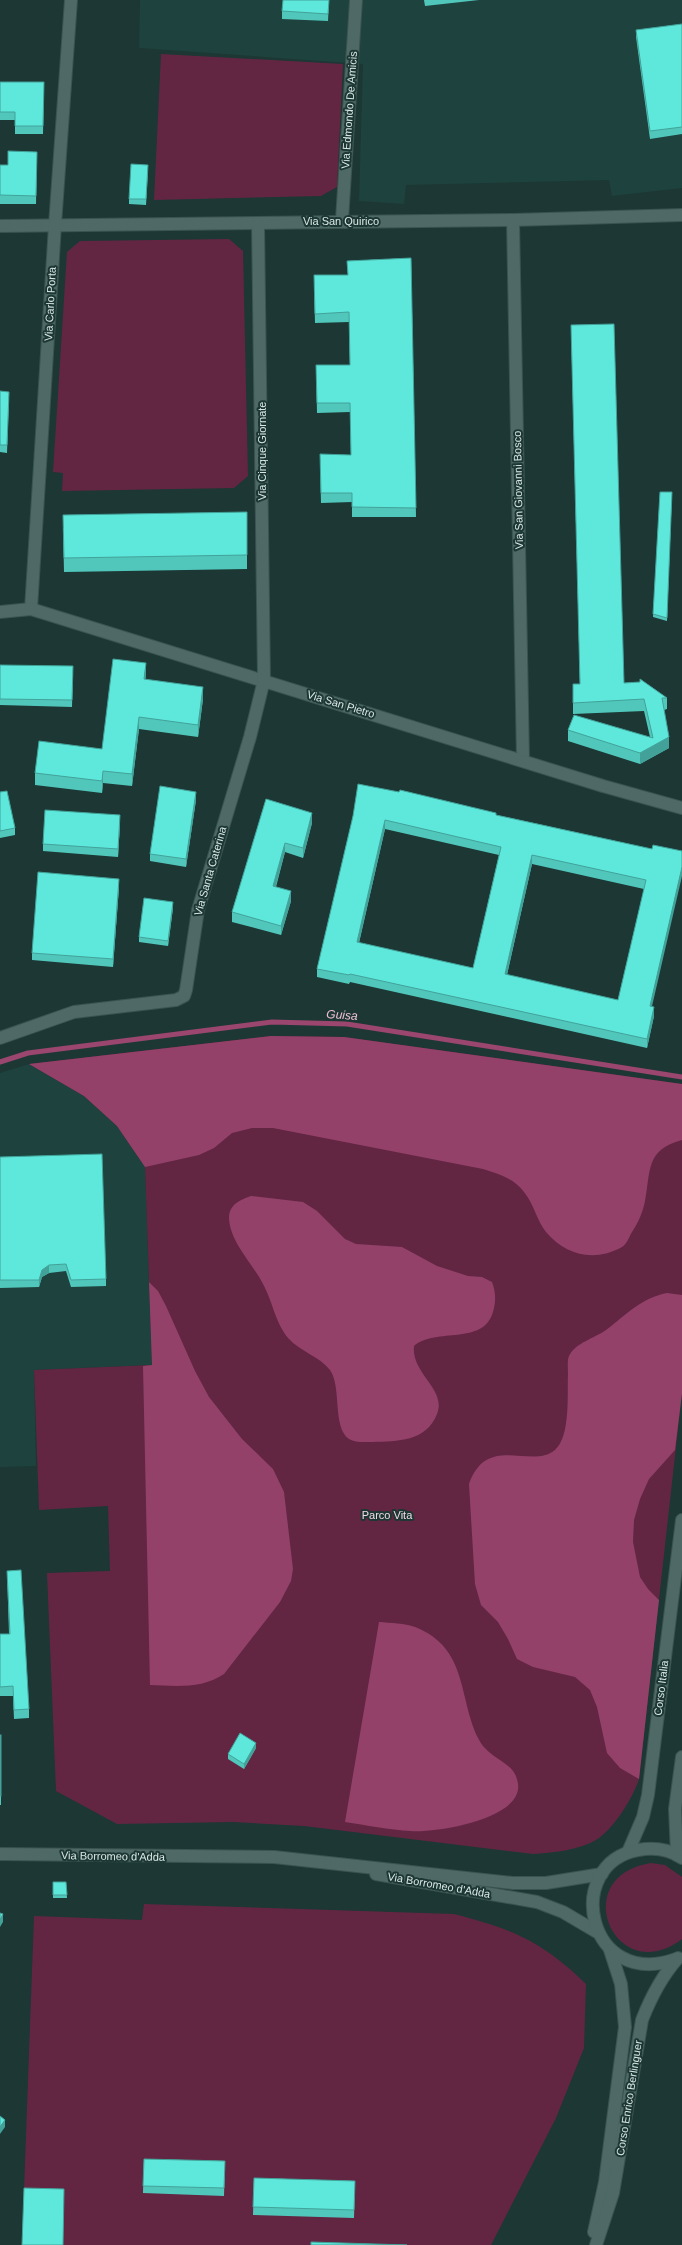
<svg xmlns="http://www.w3.org/2000/svg" width="682" height="2245" font-family="Helvetica,sans-serif">
  <style>
    .built { fill: #1e423e }
    .green { fill: #622643 }
    .forest { fill: #944169 }
    .lines { fill: none; stroke-linecap: round; stroke-linejoin: round }
    .stream { stroke: #9a466e; stroke-width: 5 }
    .minor-casing { stroke: #3b5350; stroke-width: 14 }
    .minor { stroke: #4e6966; stroke-width: 12 }
    .wall { fill: #51c7bc; fill-rule: evenodd }
    .shaded-wall { fill: #42a299 }
    .building { fill: #5ee7db; stroke: #42a299; fill-rule: evenodd }
    .labels { text-anchor: middle; stroke-width: 4; stroke-linejoin: round; paint-order: stroke }
    .street-label { font-size: 11px; fill: #d9e8e6; stroke: #1c3734 }
    .park-label { font-size: 11px; fill: #f2dae3; stroke: #1c3734 }
    .water-label { font-size: 12px; font-style: italic; fill: #f1c1d5; stroke: #1c3734 }
  </style>
  <rect width="100%" height="100%" fill="#1c3734"/>
  <!-- built -->
  <g class="built">
    <polygon points="140,0 682,0 682,188 612,196 609,180 406,185 404,204 359,201 363,64 139,48"/>
    <polygon points="29,1064 84,1096 117,1126 145,1167 152,1365 34,1370 36,1466 0,1467 0,1073"/>
  </g>
  <!-- green -->
  <g class="green">
    <polygon points="161,54 343,64 337,187 321,196 154,200"/>
    <polygon points="229,239 243,251 248,476 234,488 62,491 63,473 53,472 67,252 80,241"/>
    <path d="M271,1036L344,1037L682,1084V1393L639,1779C633,1798 613,1830 596,1840C579,1850 552,1853 533,1854L304,1826L233,1822L117,1824L56,1791L47,1573L110,1571L108,1506L39,1510L34,1370L152,1365L145,1167L117,1126L84,1096L29,1064Z"/>
    <path d="M651,1863L665,1865L682,1877V1939C615,1990 566,1876 651,1863Z"/>
    <path d="M144,1904L454,1914C512,1929 542,1941 586,1984L584,2048L556,2118L491,2245H22L34,1916L142,1920Z"/>
  </g>
  <!-- forest -->
  <g class="forest">
    <path d="M271,1036L344,1037L682,1084V1140C645,1150 651,1171 645,1201C643,1212 638,1223 632,1232C629,1237 627,1244 622,1247C595,1262 566,1256 546,1232C537,1221 534,1204 524,1192C514,1178 498,1174 483,1169L273,1128H252L232,1133L214,1148L199,1155L145,1167L117,1126L84,1096L29,1064Z"/>
    <path d="M251,1196L303,1202L317,1211L345,1239L356,1244L402,1247L437,1266L468,1276L482,1277L492,1282C496,1293 496,1301 493,1312C483,1346 436,1327 414,1346C411,1374 447,1389 437,1414C426,1442 397,1441 372,1442C365,1442 355,1443 349,1439C332,1427 342,1387 330,1370C319,1356 301,1352 289,1339C275,1323 273,1302 263,1284C253,1264 229,1241 229,1217C230,1204 240,1200 251,1196Z"/>
    <path d="M149,1282L158,1291L166,1306L195,1371L209,1397L242,1439L273,1469L284,1492L293,1569L291,1581L280,1602L224,1674C202,1689 176,1686 150,1685L143,1366L152,1365Z"/>
    <path d="M667,1293L682,1295V1393L675,1450L649,1479L640,1499L634,1520L633,1542L640,1577L648,1589L659,1600L639,1779L620,1768L607,1753L597,1707L590,1690L575,1677L533,1667L517,1659L508,1639L498,1622L481,1605L475,1584L469,1484C487,1433 531,1470 555,1450C571,1436 567,1393 568,1374C568,1369 567,1360 569,1356C575,1343 595,1338 606,1330C626,1315 641,1298 667,1293Z"/>
    <path d="M379,1622C390,1623 405,1623 415,1627C468,1648 458,1696 478,1738C489,1761 515,1760 518,1784C523,1819 436,1833 411,1831C389,1830 366,1825 345,1822Z"/>
  </g>
  <g class="lines">
    <!-- stream -->
    <polyline class="stream" points="0,1062 28,1053 272,1022 347,1024 682,1077"/>
    <defs>
      <g id="minor">
        <polyline points="342,220 356,0"/>
        <polyline points="513,220 523,760"/>
        <polyline points="0,226 513,220 682,215"/>
        <polyline points="31,609 55,225 71,0"/>
        <polyline points="0,612 31,609 603,786 682,808"/>
        <polyline points="0,1038 74,1012 176,1000 184,996 186,990 198,910 250,737 264,680 258,223"/>
        <polyline points="628,1852 643,1817 648,1795 682,1520"/>
        <polyline points="0,1854 274,1857 513,1883 546,1883 602,1874"/>
        <polyline points="677,1855 675,1809 682,1757"/>
        <polyline points="376,1874 537,1902 563,1912 597,1932"/>
        <path d="M676,1959C587,1991 562,1864 638,1850C654,1847 669,1849 682,1858"/>
        <polyline points="594,2232 605,2182 625,2027 621,1984 610,1950"/>
        <path d="M596,2245L613,2193L642,2020C651,1997 661,1977 678,1958"/>
      </g>
    </defs>
    <!-- minor casing -->
    <use href="#minor" class="minor-casing"/>
    <!-- minor -->
    <use href="#minor" class="minor"/>
  </g>
  <!-- wall -->
  <g class="wall">
    <polygon points="329,0 328,21 282,19 282,11"/>
    <polygon points="424,0 479,0 425,6"/>
    <polygon points="682,24 682,134 650,139 636,37 636,30"/>
    <polygon points="0,82 44,82 43,134 15,134 15,120 0,120"/>
    <polygon points="37,152 36,204 0,204 0,165 8,165"/>
    <polygon points="148,170 146,205 129,204 129,199"/>
    <polygon points="411,258 416,517 352,517 352,502 321,503 320,463 351,455 350,412 317,413 316,365 350,365 349,322 315,323 314,285 348,275 347,261"/>
    <polygon points="571,325 624,683 640,682 640,679 667,698 667,709 664,710 669,748 640,764 568,741 568,730 650,737 644,711 573,714 573,684 580,684"/>
    <polygon points="0,391 9,399 7,453 0,452"/>
    <polygon points="660,492 672,492 667,621 653,617"/>
    <polygon points="247,512 247,569 64,572 63,528"/>
    <polygon points="0,665 73,673 72,707 0,705"/>
    <polygon points="146,675 145,680 203,699 198,737 139,729 132,786 103,783 102,793 35,785 35,773 102,749"/>
    <polygon points="0,792 15,828 15,835 0,838"/>
    <polygon points="266,799 312,823 303,858 285,852 276,887 291,901 281,935 232,922 232,912"/>
    <polygon points="196,800 186,867 150,861 150,854"/>
    <path d="M496,815L652,849V1006L654,1016L647,1048L350,982L349,984L317,977V969L353,816ZM385,829L499,855L473,968L359,943ZM532,864L644,889L618,1000L507,975Z"/>
    <polygon points="120,823 118,857 43,851 43,844"/>
    <polygon points="119,887 113,967 32,960 32,953"/>
    <polygon points="173,908 168,946 139,942 139,937"/>
    <polygon points="0,1157 106,1279 106,1286 71,1287 66,1271 49,1273 42,1277 39,1287 0,1288"/>
    <polygon points="7,1571 29,1709 29,1718 14,1719 13,1696 0,1696 0,1634 9,1634"/>
    <rect x="0" y="1735" width="1" height="70"/>
    <polygon points="256,1748 244,1769 228,1759 228,1754"/>
    <polygon points="53,1882 66,1882 67,1898 53,1898"/>
    <polygon points="144,2159 225,2161 224,2196 143,2193"/>
    <polygon points="254,2178 355,2181 354,2218 253,2215"/>
  </g>
  <!-- shaded-wall -->
  <g class="shaded-wall">
    <polygon points="146,663 146,675 144,692 144,679"/>
    <polygon points="203,687 203,699 198,737 198,725"/>
    <polygon points="139,717 139,729 132,786 132,774"/>
    <polygon points="669,737 669,748 640,764 640,753"/>
    <polygon points="103,771 103,783 102,793 102,781"/>
    <polygon points="196,792 196,800 186,867 186,859"/>
    <polygon points="312,813 312,823 303,858 303,848"/>
    <polygon points="120,815 120,823 118,857 118,849"/>
    <polygon points="385,820 385,829 357,951 357,942"/>
    <polygon points="285,843 285,852 273,896 273,886"/>
    <polygon points="532,855 532,864 505,983 505,974"/>
    <polygon points="682,867 682,876 650,1015 650,1006"/>
    <polygon points="119,879 119,887 113,967 113,959"/>
    <polygon points="291,891 291,901 281,935 281,926"/>
    <polygon points="173,902 173,908 168,946 168,941"/>
    <polygon points="654,1007 654,1016 647,1048 647,1039"/>
    <polygon points="49,1265 49,1273 42,1277 39,1287 39,1280 42,1270"/>
    <polygon points="256,1743 256,1748 244,1769 244,1764"/>
    <polygon points="3,1914 3,1922 0,1927 0,1920"/>
    <polygon points="5,2120 5,2127 0,2134 0,2127"/>
  </g>
  <!-- building -->
  <g class="building">
    <polygon points="283,0 329,0 328,14 282,11"/>
    <polygon points="682,24 682,127 650,131 636,30"/>
    <polygon points="0,82 44,82 43,126 15,126 15,112 0,112"/>
    <polygon points="8,151 37,152 36,196 0,195 0,165 8,165"/>
    <polygon points="131,164 148,165 146,199 129,199"/>
    <polygon points="411,258 416,508 352,507 352,493 321,493 320,454 351,455 350,403 317,403 316,365 350,365 349,312 315,314 314,275 348,275 347,261"/>
    <polygon points="614,324 624,683 640,682 640,679 667,698 662,698 669,737 640,753 568,730 574,715 653,738 644,699 573,703 573,684 580,684 571,325"/>
    <polygon points="0,391 9,392 7,445 0,445"/>
    <polygon points="660,492 672,492 667,618 653,614"/>
    <polygon points="247,512 247,555 64,558 63,515"/>
    <polygon points="113,659 146,663 144,679 203,687 198,725 139,717 132,774 103,771 102,781 35,773 39,741 102,749"/>
    <polygon points="0,665 73,666 72,700 0,699"/>
    <path d="M358,784L399,792L400,790L496,813V815L652,849L653,845L682,851V867L650,1006L654,1007L647,1039L350,974L349,975L317,969L353,816ZM385,820L501,847L473,968L357,942ZM532,855L646,880L618,1000L505,974Z"/>
    <polygon points="160,786 196,792 186,859 150,854"/>
    <polygon points="7,791 15,828 0,831 0,792"/>
    <polygon points="266,799 312,813 303,848 285,843 273,886 291,891 281,926 232,912"/>
    <polygon points="45,810 120,815 118,849 43,844"/>
    <polygon points="38,872 119,879 113,959 32,953"/>
    <polygon points="144,898 173,902 168,941 139,937"/>
    <polygon points="102,1154 106,1279 71,1280 66,1264 49,1265 42,1270 39,1280 0,1280 0,1157"/>
    <polygon points="21,1570 29,1709 14,1710 13,1686 0,1687 0,1634 10,1634 7,1571"/>
    <polygon points="240,1733 256,1743 244,1764 228,1754"/>
    <rect x="0" y="1735" width="1" height="61"/>
    <polygon points="53,1882 66,1882 67,1895 53,1895"/>
    <polygon points="0,1913 3,1914 0,1920"/>
    <polygon points="0,2116 5,2120 0,2127"/>
    <polygon points="144,2159 225,2161 224,2188 143,2186"/>
    <polygon points="254,2178 355,2181 354,2210 253,2207"/>
    <polygon points="24,2188 64,2189 63,2245 22,2245"/>
    <polygon points="311,2242 407,2245 311,2245"/>
  </g>
  <g class="labels">
    <!-- street labels -->
    <g class="street-label">
      <text transform="translate(349 110) rotate(-86)" y="4">Via Edmondo De Amicis</text>
      <text x="341" y="225">Via San Quirico</text>
      <text transform="translate(50 304) rotate(-87)" y="4">Via Carlo Porta</text>
      <text transform="translate(262 451) rotate(-90)" y="4">Via Cinque Giornate</text>
      <text transform="translate(518 490) rotate(-91)" y="4">Via San Giovanni Bosco</text>
      <text transform="translate(341 704) rotate(17)" y="4">Via San Pietro</text>
      <text transform="translate(210 871) rotate(-74)" y="4">Via Santa Caterina</text>
      <text transform="translate(661 1688) rotate(-83)" y="4">Corso Italia</text>
      <text transform="translate(113 1856) rotate(1)" y="4">Via Borromeo d'Adda</text>
      <text transform="translate(439 1885) rotate(10)" y="4">Via Borromeo d'Adda</text>
      <text transform="translate(629 2098) rotate(-81)" y="4">Corso Enrico Berlinguer</text>
    </g>
    <!-- park labels -->
    <g class="park-label">
      <text x="387" y="1519">Parco Vita</text>
    </g>
    <!-- water labels -->
    <g class="water-label">
      <text transform="translate(342 1015) rotate(4)" y="4">Guisa</text>
    </g>
  </g>
</svg>
